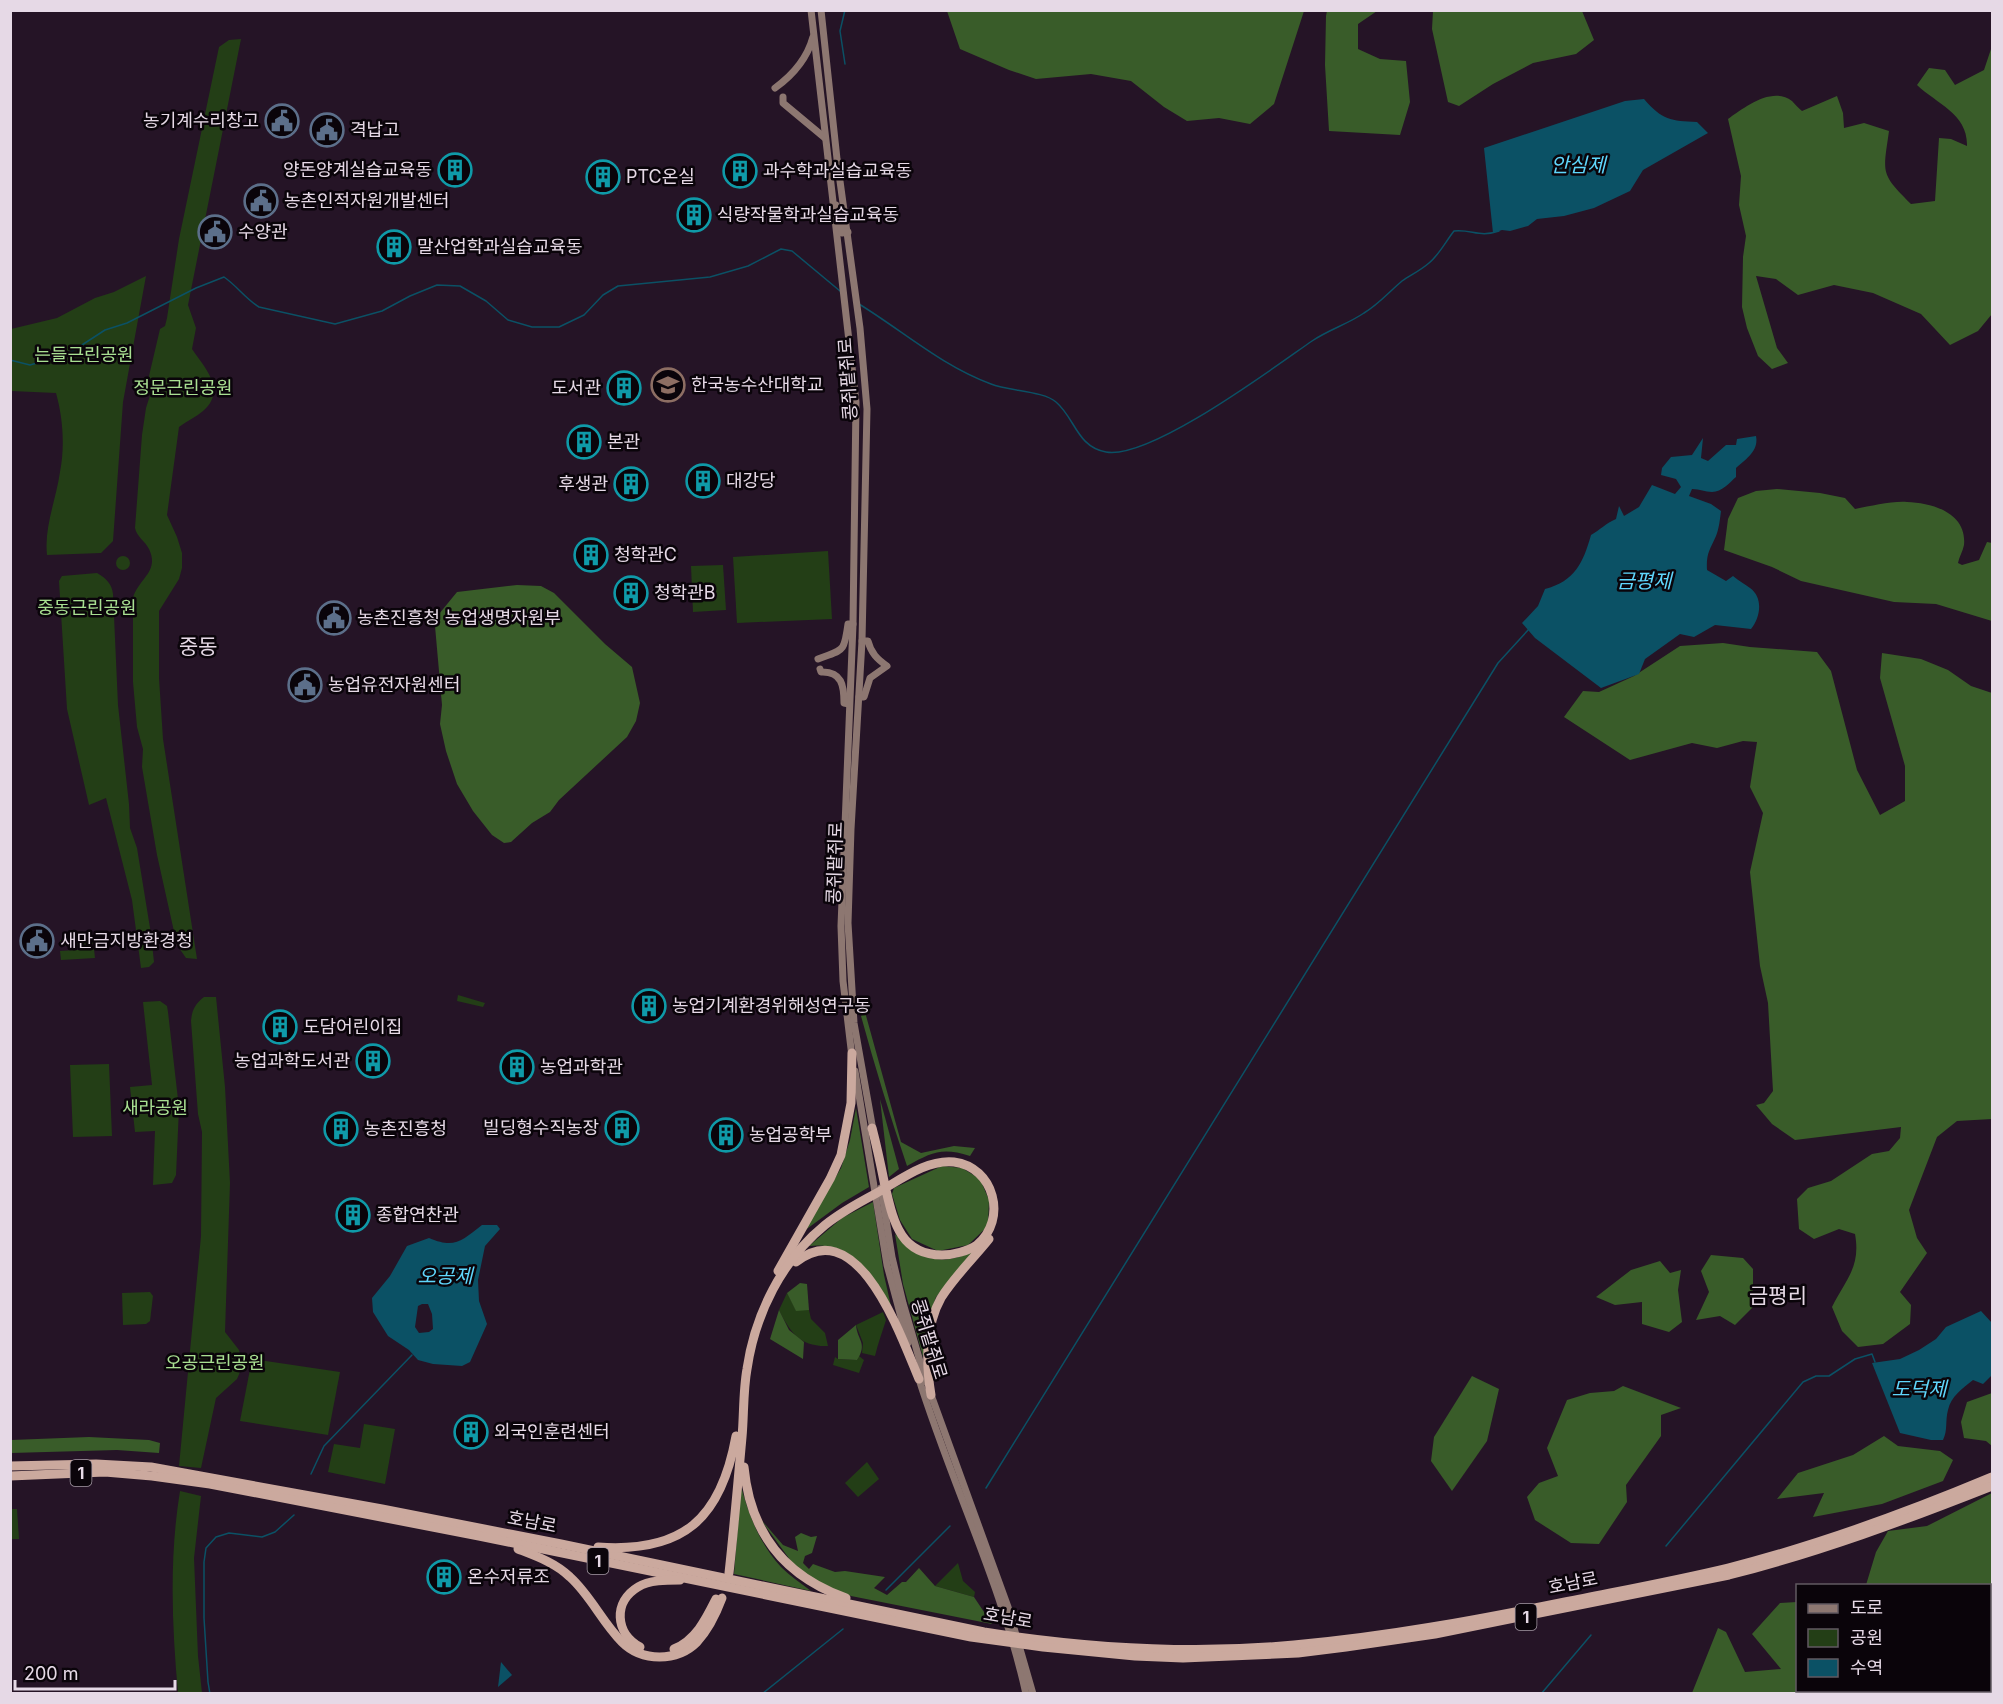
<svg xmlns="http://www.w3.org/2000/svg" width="2003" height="1704" font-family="Inter,'Noto Sans KR',sans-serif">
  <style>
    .green { fill: #233e16 }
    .forest { fill: #395c29 }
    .water { fill: #0b5165; fill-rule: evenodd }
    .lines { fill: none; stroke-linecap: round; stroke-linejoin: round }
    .stream { stroke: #0b5165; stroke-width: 1.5 }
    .secondary { stroke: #8d7771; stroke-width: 7 }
    .highway { stroke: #cba99e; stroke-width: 9 }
    .labels { text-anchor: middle; stroke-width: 5; stroke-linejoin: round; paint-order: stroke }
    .shield { fill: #0a040a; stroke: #a499a4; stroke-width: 1.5 }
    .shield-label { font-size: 16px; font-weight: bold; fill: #e6d9e6 }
    .poi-label { font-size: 18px; fill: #e6d9e6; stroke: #0a040a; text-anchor: start }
    .park-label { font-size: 18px; fill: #a9e092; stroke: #0a040a }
    .street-label { font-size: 18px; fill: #e6d9e6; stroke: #0a040a }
    .water-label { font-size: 20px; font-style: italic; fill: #5fd6fc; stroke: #0a040a }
    .quarter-label { font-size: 21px; fill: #e6d9e6; stroke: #0a040a }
  </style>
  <rect width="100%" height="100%" fill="#251426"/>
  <!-- green -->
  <g class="green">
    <path d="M241,39L188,305L196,328L192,349C205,368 227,390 203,411C196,417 187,421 179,427L167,515L177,537L182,553V568L179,579L159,611V678L163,739L197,959L186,958L177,945L157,855L142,767L143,749L137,727L133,682V598C138,579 160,572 149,549C145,541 137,537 135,528L142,435L146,408L152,389L149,376L160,329L165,326L167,318L179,239L219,47L229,40Z"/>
    <path d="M146,276L123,402L113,541L101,553L47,555C44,527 56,500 60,472C65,446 63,418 56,393L11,391V329L57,318L95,298L114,292Z"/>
    <polygon points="828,551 832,619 737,623 733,557"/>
    <circle cx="123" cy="563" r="7"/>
    <polygon points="723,565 726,610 693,612 691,566"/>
    <path d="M97,573C106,578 112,584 113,594L118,705L129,804L130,828L137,848L151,934L154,962L149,967L141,968L132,900L106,798L89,805L67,709L59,581L62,576Z"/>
    <polygon points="93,938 93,944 60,946 60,940"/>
    <polygon points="94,949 95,958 61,960 60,951"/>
    <polygon points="458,995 485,1003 483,1007 457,1001"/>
    <path d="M204,997H216L225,1087L230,1183L225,1332L239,1350L243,1365L237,1379L216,1398L201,1468L179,1466L201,1236L202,1132L198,1114L191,1021C192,1010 195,1004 204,997Z"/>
    <polygon points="160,1001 167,1006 168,1012 179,1108 176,1175 172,1183 153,1185 155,1131 135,1132 130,1087 152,1085 143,1002"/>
    <polygon points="109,1064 112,1136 73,1137 70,1065"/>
    <polygon points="150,1292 153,1296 150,1321 146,1324 123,1325 122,1293"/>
    <path d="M787,1293L796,1310H809L811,1319L825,1333L828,1346C800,1347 790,1332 779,1310Z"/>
    <path d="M883,1312L886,1320C882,1333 878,1343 875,1356L862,1353L863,1343L856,1325Z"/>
    <polygon points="859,1356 864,1360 859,1373 833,1365 835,1357 838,1359 857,1360"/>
    <polygon points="252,1359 340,1372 328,1435 240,1421"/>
    <polygon points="364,1424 395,1429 385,1484 328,1472 334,1444 360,1448"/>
    <polygon points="867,1462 879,1479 858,1497 845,1483"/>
    <path d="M180,1491L201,1496L194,1558L198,1656L202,1693H178C172,1627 169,1558 180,1491Z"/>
    <polygon points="11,1509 17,1509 19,1539 11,1539"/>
    <polygon points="958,1563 963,1581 975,1592 974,1597 935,1586"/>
  </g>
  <!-- forest -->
  <g class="forest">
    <polygon points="947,11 947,10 1304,11 1274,104 1250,124 1219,118 1187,121 1164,107 1131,81 1091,74 1036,79 1009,70 960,49"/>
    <polygon points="1327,11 1377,11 1358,24 1358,49 1380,59 1406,61 1410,102 1400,135 1329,131 1325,65 1326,16"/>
    <polygon points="1433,11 1582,11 1594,40 1576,54 1533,63 1493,84 1459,106 1448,102 1432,29"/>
    <path d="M1992,46V314L1978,331L1950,345L1921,314L1873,293L1834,285L1798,295L1776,279L1756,276L1777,348L1788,363L1772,369L1758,356L1747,328L1742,307L1743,257L1746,236L1739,205L1741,176L1728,119C1745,107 1772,86 1792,101C1795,104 1798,108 1802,111L1837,96L1843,113L1844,128L1864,123L1889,131C1883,174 1880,173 1911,204L1935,201L1939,138L1951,139L1967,146C1968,114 1937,104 1917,85L1929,68L1945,70L1955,85L1984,70Z"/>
    <path d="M1777,489L1820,493L1845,498L1855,509C1872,506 1891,501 1907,502C1933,503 1967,513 1964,545C1963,551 1959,557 1958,563L1962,565L1979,560L1987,542L1992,543V621L1936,604L1894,602L1801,581L1772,567L1724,550L1728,519L1738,498L1756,491Z"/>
    <polygon points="517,585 541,586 554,593 605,644 632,667 640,703 636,721 627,737 559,800 550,812 532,823 511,842 504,843 492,835 473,811 457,784 446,751 440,724 442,705 435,626 439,614 457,592"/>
    <path d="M1723,643L1750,647L1817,652L1831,671L1857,770L1880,815L1905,801V766L1880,678L1882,653L1921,659L1948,670L1971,686L1992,693V1119L1957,1121L1937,1137L1909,1210L1917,1238L1927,1253L1900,1292L1911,1305L1910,1324L1883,1344L1858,1347L1842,1331L1832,1307C1846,1279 1861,1267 1855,1234L1839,1229L1814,1239L1799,1229L1797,1199L1808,1188L1831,1181L1872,1154L1889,1151L1900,1138L1901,1127L1795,1140L1772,1124L1756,1105L1764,1103L1773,1091L1768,1003L1760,966L1750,872L1763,813L1750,787L1757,742L1743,741L1717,748L1692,743L1630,760L1564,717L1583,691L1599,692L1634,676L1680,646Z"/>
    <path d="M865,1012L901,1142L921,1153L954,1146L975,1148L970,1156C942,1147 932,1152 907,1166C890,1116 875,1067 861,1016Z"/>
    <polygon points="880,1099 899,1169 889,1177"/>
    <polygon points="856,1108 869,1187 842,1203 804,1231 841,1168 850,1140"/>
    <polygon points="942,1166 962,1168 980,1179 989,1200 988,1226 968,1245 938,1251 912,1239 900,1220 892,1194 894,1188"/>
    <path d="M873,1202L884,1275L891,1306C869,1273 854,1241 809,1246L842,1218Z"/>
    <path d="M895,1234C923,1260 938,1267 975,1251L936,1297L928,1319L923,1357L903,1284Z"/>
    <polygon points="1711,1255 1743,1258 1753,1269 1753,1307 1735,1325 1720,1316 1696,1320 1709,1292 1701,1271"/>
    <polygon points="1660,1261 1670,1273 1681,1270 1678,1290 1682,1322 1669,1332 1642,1324 1642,1302 1615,1305 1596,1297 1631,1270"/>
    <polygon points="800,1283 807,1284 809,1310 796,1311 787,1293"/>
    <polygon points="779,1310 789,1330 804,1342 803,1359 770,1339"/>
    <path d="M856,1325C857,1340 868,1343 857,1360L838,1359V1340Z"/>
    <polygon points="1472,1376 1499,1389 1487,1441 1452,1491 1431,1461 1434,1437"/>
    <polygon points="1623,1386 1681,1408 1661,1415 1661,1436 1626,1485 1627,1502 1599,1544 1571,1543 1535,1520 1527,1497 1539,1483 1558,1476 1547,1448 1567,1400 1590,1393 1614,1391"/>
    <polygon points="1992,1393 1992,1446 1986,1441 1964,1438 1961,1422 1967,1402"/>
    <polygon points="1884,1436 1898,1446 1940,1451 1953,1460 1943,1481 1882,1504 1813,1517 1824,1493 1777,1499 1798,1473 1853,1455"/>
    <polygon points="89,1437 149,1440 160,1443 159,1453 117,1450 11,1453 11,1440"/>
    <path d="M741,1486C749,1516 760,1544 781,1567C790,1576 801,1583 811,1591L734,1574Z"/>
    <polygon points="1992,1493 1992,1617 1990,1615 1990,1586 1866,1585 1876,1552 1888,1531 1927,1526"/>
    <polygon points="758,1516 783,1545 798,1551 795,1537 801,1533 811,1537 817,1536 812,1553 805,1556 803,1563 809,1569 813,1564 835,1572 845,1571 885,1577 874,1588 887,1595 902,1582 906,1582 919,1568 935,1586 974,1597 992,1624 851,1596 818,1583 799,1572"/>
    <polygon points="1797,1602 1798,1690 1897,1691 1892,1694 1692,1693 1718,1628 1726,1632 1745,1672 1781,1669 1752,1634 1780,1603"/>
  </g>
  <!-- water -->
  <g class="water">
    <path d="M1644,99C1662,120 1671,121 1697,122L1708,133L1643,170L1630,191L1594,208L1564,216L1537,219L1528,226L1510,231L1502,230L1493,233L1484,148L1625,101Z"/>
    <path d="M1756,436C1759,451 1746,459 1736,468V477C1729,483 1722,492 1712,492C1705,492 1700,489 1692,489L1689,496L1711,504L1721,511C1720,519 1719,529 1716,536C1710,550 1706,553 1707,570L1726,581L1733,576C1739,581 1745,584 1750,588C1764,598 1760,618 1751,629L1715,625L1694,637L1680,634L1645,659L1639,674L1601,688L1535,638L1522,623L1538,606L1545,589C1575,581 1583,563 1591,535C1600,530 1606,523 1616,519L1619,506L1624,516L1639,507L1652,485L1675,494L1681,487L1676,479L1661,475L1662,468L1671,457L1692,455L1703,438L1701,458L1708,461L1726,445H1736L1737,439Z"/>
    <path d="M482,1225H497L500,1229L485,1246L478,1280L479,1301L487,1324L470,1362L462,1366L433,1364L418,1360L409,1350L388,1336L373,1312L372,1298L390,1276L407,1246L429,1238C455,1249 461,1241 482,1225ZM422,1304H428L432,1314L433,1329L429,1332L419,1333L415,1327L418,1306Z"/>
    <path d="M1981,1311L1992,1323V1375L1983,1384L1973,1380C1962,1389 1951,1396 1948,1410C1945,1421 1948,1430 1943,1440H1931L1900,1433L1872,1363L1900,1359L1919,1350L1936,1339L1946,1327Z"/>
    <polygon points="501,1662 512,1675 498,1687"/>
  </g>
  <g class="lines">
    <!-- stream -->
    <g class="stream">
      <polyline points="845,64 840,31 845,10"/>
      <path d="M859,304C903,331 942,366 991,384C1008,391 1044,391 1056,402C1075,418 1077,447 1106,452C1150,460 1273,368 1312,341C1328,330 1348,324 1364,313C1378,305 1390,291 1402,281C1411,275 1421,270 1429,263C1439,255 1446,241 1454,231C1472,229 1479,238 1499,231"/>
      <path d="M10,360L30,365L68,354L105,330L127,323L196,288L224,277C237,286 246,299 259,307L335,324L382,311L410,296L437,285L460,286L486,301L508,320L532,327H559L584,315L603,295L618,286L710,277L748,266L781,249L792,251L840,291"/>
      <polyline points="311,1474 324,1446 412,1355"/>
      <polyline points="986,1488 1498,663 1529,629"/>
      <polyline points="1666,1546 1803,1382 1816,1376 1829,1376 1855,1359 1872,1354 1875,1362"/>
      <polyline points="886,1590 950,1526"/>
      <polyline points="210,1694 208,1682 204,1618 204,1562 206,1548 216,1537 229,1533 262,1537 275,1532 294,1515"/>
      <polyline points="762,1694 843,1629"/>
      <polyline points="1541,1694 1591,1635"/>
    </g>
    <!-- secondary -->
    <g class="secondary">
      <polyline points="811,10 856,402 853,624 841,926 843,981 852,1057"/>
      <polyline points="821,10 837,159 860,328 867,409 862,641 851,829 848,923 854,1023 873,1130"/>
      <path d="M775,88C793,75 807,59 813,37"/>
      <polyline points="783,97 783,103 825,138"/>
      <polyline points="836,205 839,214 842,233 848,232"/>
      <path d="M818,659C843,649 844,654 848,624H853"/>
      <path d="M820,669L821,672C842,671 844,686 844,703L849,704"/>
      <path d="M859,697H864L870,678L887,666C877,659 871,653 868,641H862"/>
      <polyline points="855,1071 887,1265 908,1343"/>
      <polyline points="881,1188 892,1257 903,1303 926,1382"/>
      <path d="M918,1376C951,1483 1002,1584 1026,1694"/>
      <polyline points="930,1392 1008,1607 1033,1694"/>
    </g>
    <!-- highway -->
    <g class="highway">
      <path d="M796,1262C859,1212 901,1337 919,1379"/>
      <polyline points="778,1271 830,1179 841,1155 851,1103 852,1053"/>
      <path d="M931,1395C926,1365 925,1326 941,1298C954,1277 973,1259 989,1239"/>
      <path d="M10,1466L96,1464L151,1467L382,1509L561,1544L984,1632C1086,1648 1190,1655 1294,1645C1385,1637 1476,1620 1565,1602C1619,1591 1674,1581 1728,1568C1819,1545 1906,1513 1992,1477"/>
      <path d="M744,1467C750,1532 784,1576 846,1598"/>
      <path d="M10,1476L105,1472L152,1476L210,1484L479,1536L971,1637L1043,1647L1135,1656L1183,1658L1298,1653L1346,1647L1435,1634L1729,1575C1819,1552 1906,1520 1992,1486"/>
      <path d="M598,1547C683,1553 721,1519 736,1436"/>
      <path d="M518,1549C536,1556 556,1563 570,1577C591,1596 602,1622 622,1642C642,1662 677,1662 697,1642C709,1629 716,1614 722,1598"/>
      <path d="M729,1573C734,1528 738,1482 742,1437C744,1415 743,1391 747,1369C755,1314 782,1260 825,1225C840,1213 858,1203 875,1194C899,1181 926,1159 954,1162C994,1167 1008,1219 977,1245C968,1251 953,1255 942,1255C899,1255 893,1219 885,1186C881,1166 877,1147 872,1128"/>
      <path d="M640,1647C615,1633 613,1602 638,1587C649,1580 667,1580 680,1580"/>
      <path d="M674,1649C696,1640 706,1619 716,1599"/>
    </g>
  </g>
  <!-- icons -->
  <defs>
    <symbol id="civic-ring" viewBox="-11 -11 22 22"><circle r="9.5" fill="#0a040a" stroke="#5c6f8a" stroke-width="1.5"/><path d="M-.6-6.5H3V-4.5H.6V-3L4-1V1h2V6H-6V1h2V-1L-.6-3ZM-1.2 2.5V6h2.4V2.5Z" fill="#5c6f8a"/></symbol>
    <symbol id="building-ring" viewBox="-11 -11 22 22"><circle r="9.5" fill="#0a040a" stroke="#0f9aa8" stroke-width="1.5"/><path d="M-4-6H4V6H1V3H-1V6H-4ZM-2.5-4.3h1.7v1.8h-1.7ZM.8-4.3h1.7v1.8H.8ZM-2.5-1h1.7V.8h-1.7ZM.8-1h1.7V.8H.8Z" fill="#0f9aa8"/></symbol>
    <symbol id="university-ring" viewBox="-11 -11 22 22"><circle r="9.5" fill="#0a040a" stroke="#8d6e63" stroke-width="1.5"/><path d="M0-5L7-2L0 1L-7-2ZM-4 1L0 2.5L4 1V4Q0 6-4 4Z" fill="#8d6e63"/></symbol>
  </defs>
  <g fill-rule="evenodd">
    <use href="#civic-ring" x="263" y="102" width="38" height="38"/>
    <use href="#civic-ring" x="308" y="111" width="38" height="38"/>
    <use href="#building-ring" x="436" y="151" width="38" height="38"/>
    <use href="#building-ring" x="721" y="152" width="38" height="38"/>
    <use href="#building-ring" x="584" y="158" width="38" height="38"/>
    <use href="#civic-ring" x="242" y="182" width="38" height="38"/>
    <use href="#building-ring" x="675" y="196" width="38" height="38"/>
    <use href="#civic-ring" x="196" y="213" width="38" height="38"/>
    <use href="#building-ring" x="375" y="228" width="38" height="38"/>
    <use href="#university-ring" x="649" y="366" width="38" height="38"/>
    <use href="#building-ring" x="605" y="369" width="38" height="38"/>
    <use href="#building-ring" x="565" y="423" width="38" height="38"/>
    <use href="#building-ring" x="684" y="462" width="38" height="38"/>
    <use href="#building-ring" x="612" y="465" width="38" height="38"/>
    <use href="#building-ring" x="572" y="536" width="38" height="38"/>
    <use href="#building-ring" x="612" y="574" width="38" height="38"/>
    <use href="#civic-ring" x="315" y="599" width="38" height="38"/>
    <use href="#civic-ring" x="286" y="666" width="38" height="38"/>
    <use href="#civic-ring" x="18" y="922" width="38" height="38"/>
    <use href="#building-ring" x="630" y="987" width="38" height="38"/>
    <use href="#building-ring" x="261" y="1008" width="38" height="38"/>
    <use href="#building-ring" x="354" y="1042" width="38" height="38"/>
    <use href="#building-ring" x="498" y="1048" width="38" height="38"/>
    <use href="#building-ring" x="603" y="1109" width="38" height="38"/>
    <use href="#building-ring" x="322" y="1110" width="38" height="38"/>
    <use href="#building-ring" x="707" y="1116" width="38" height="38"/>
    <use href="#building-ring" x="334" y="1196" width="38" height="38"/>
    <use href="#building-ring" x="452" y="1413" width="38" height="38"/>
    <use href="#building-ring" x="425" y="1558" width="38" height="38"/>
  </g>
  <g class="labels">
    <!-- shield labels -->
    <g class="shield">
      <rect x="70.5" y="1460" width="21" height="26" rx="4.5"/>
      <rect x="587.5" y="1548" width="21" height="26" rx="4.5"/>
      <rect x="1515.5" y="1604" width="21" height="26" rx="4.5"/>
    </g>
    <g class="shield-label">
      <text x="81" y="1479">1</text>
      <text x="598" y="1567">1</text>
      <text x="1526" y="1623">1</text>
    </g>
    <!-- poi labels -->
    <g class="poi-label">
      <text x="259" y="127" text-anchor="end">농기계수리창고</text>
      <text x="350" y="136">격납고</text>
      <text x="432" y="176" text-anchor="end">양돈양계실습교육동</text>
      <text x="763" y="177">과수학과실습교육동</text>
      <text x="626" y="183">PTC온실</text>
      <text x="284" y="207">농촌인적자원개발센터</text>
      <text x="717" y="221">식량작물학과실습교육동</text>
      <text x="238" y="238">수양관</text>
      <text x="417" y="253">말산업학과실습교육동</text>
      <text x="691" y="391">한국농수산대학교</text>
      <text x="601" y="394" text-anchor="end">도서관</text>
      <text x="607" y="448">본관</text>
      <text x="726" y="487">대강당</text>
      <text x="608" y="490" text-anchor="end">후생관</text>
      <text x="614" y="561">청학관C</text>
      <text x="654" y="599">청학관B</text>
      <text x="357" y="624">농촌진흥청 농업생명자원부</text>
      <text x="328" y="691">농업유전자원센터</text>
      <text x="60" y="947">새만금지방환경청</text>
      <text x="672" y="1012">농업기계환경위해성연구동</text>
      <text x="303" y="1033">도담어린이집</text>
      <text x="350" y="1067" text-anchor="end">농업과학도서관</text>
      <text x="540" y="1073">농업과학관</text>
      <text x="599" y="1134" text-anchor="end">빌딩형수직농장</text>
      <text x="364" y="1135">농촌진흥청</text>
      <text x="749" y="1141">농업공학부</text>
      <text x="376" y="1221">종합연찬관</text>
      <text x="494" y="1438">외국인훈련센터</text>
      <text x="467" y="1583">온수저류조</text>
    </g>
    <!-- park labels -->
    <g class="park-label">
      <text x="84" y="361">는들근린공원</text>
      <text x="183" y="394">정문근린공원</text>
      <text x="87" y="614">중동근린공원</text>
      <text x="155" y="1114">새라공원</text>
      <text x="215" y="1369">오공근린공원</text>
    </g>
    <!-- street labels -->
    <g class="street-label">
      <text transform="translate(848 379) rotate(-94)" y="6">콩쥐팥쥐로</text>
      <text transform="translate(835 863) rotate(-88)" y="6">콩쥐팥쥐로</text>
      <text transform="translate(929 1339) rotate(73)" y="6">콩쥐팥쥐로</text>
      <text transform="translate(532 1522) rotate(11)" y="6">호남로</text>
      <text transform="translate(1573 1583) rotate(-11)" y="6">호남로</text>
      <text transform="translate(1008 1618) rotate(10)" y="6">호남로</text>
    </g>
    <!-- water labels -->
    <g class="water-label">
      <text x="1578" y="172">안심제</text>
      <text x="1644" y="588">금평제</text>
      <text x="445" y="1283">오공제</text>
      <text x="1919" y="1396">도덕제</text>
    </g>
    <!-- quarter labels -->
    <g class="quarter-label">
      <text x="198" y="654">중동</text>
      <text x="1778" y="1303">금평리</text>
    </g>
  </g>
  <!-- border -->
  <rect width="2003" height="1704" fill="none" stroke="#e6d9e6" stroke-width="24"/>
  <!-- legend -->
  <rect x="1796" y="1584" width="195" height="108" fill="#0a040a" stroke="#625962" stroke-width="1.5"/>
  <rect x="1808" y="1604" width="30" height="9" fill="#8d7771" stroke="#625962" stroke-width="1.5"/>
  <text x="1850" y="1614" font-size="18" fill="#e6d9e6">도로</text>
  <rect x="1808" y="1629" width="30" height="18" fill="#233e16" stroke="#625962" stroke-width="1.5"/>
  <text x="1850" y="1644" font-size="18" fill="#e6d9e6">공원</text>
  <rect x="1808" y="1659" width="30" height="18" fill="#0b5165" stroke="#625962" stroke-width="1.5"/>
  <text x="1850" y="1674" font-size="18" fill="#e6d9e6">수역</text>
  <!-- scale -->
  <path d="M15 1680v9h160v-9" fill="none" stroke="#e6d9e6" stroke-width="3"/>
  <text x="24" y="1680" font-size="18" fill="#e6d9e6" stroke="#0a040a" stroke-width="4.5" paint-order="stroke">200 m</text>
</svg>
